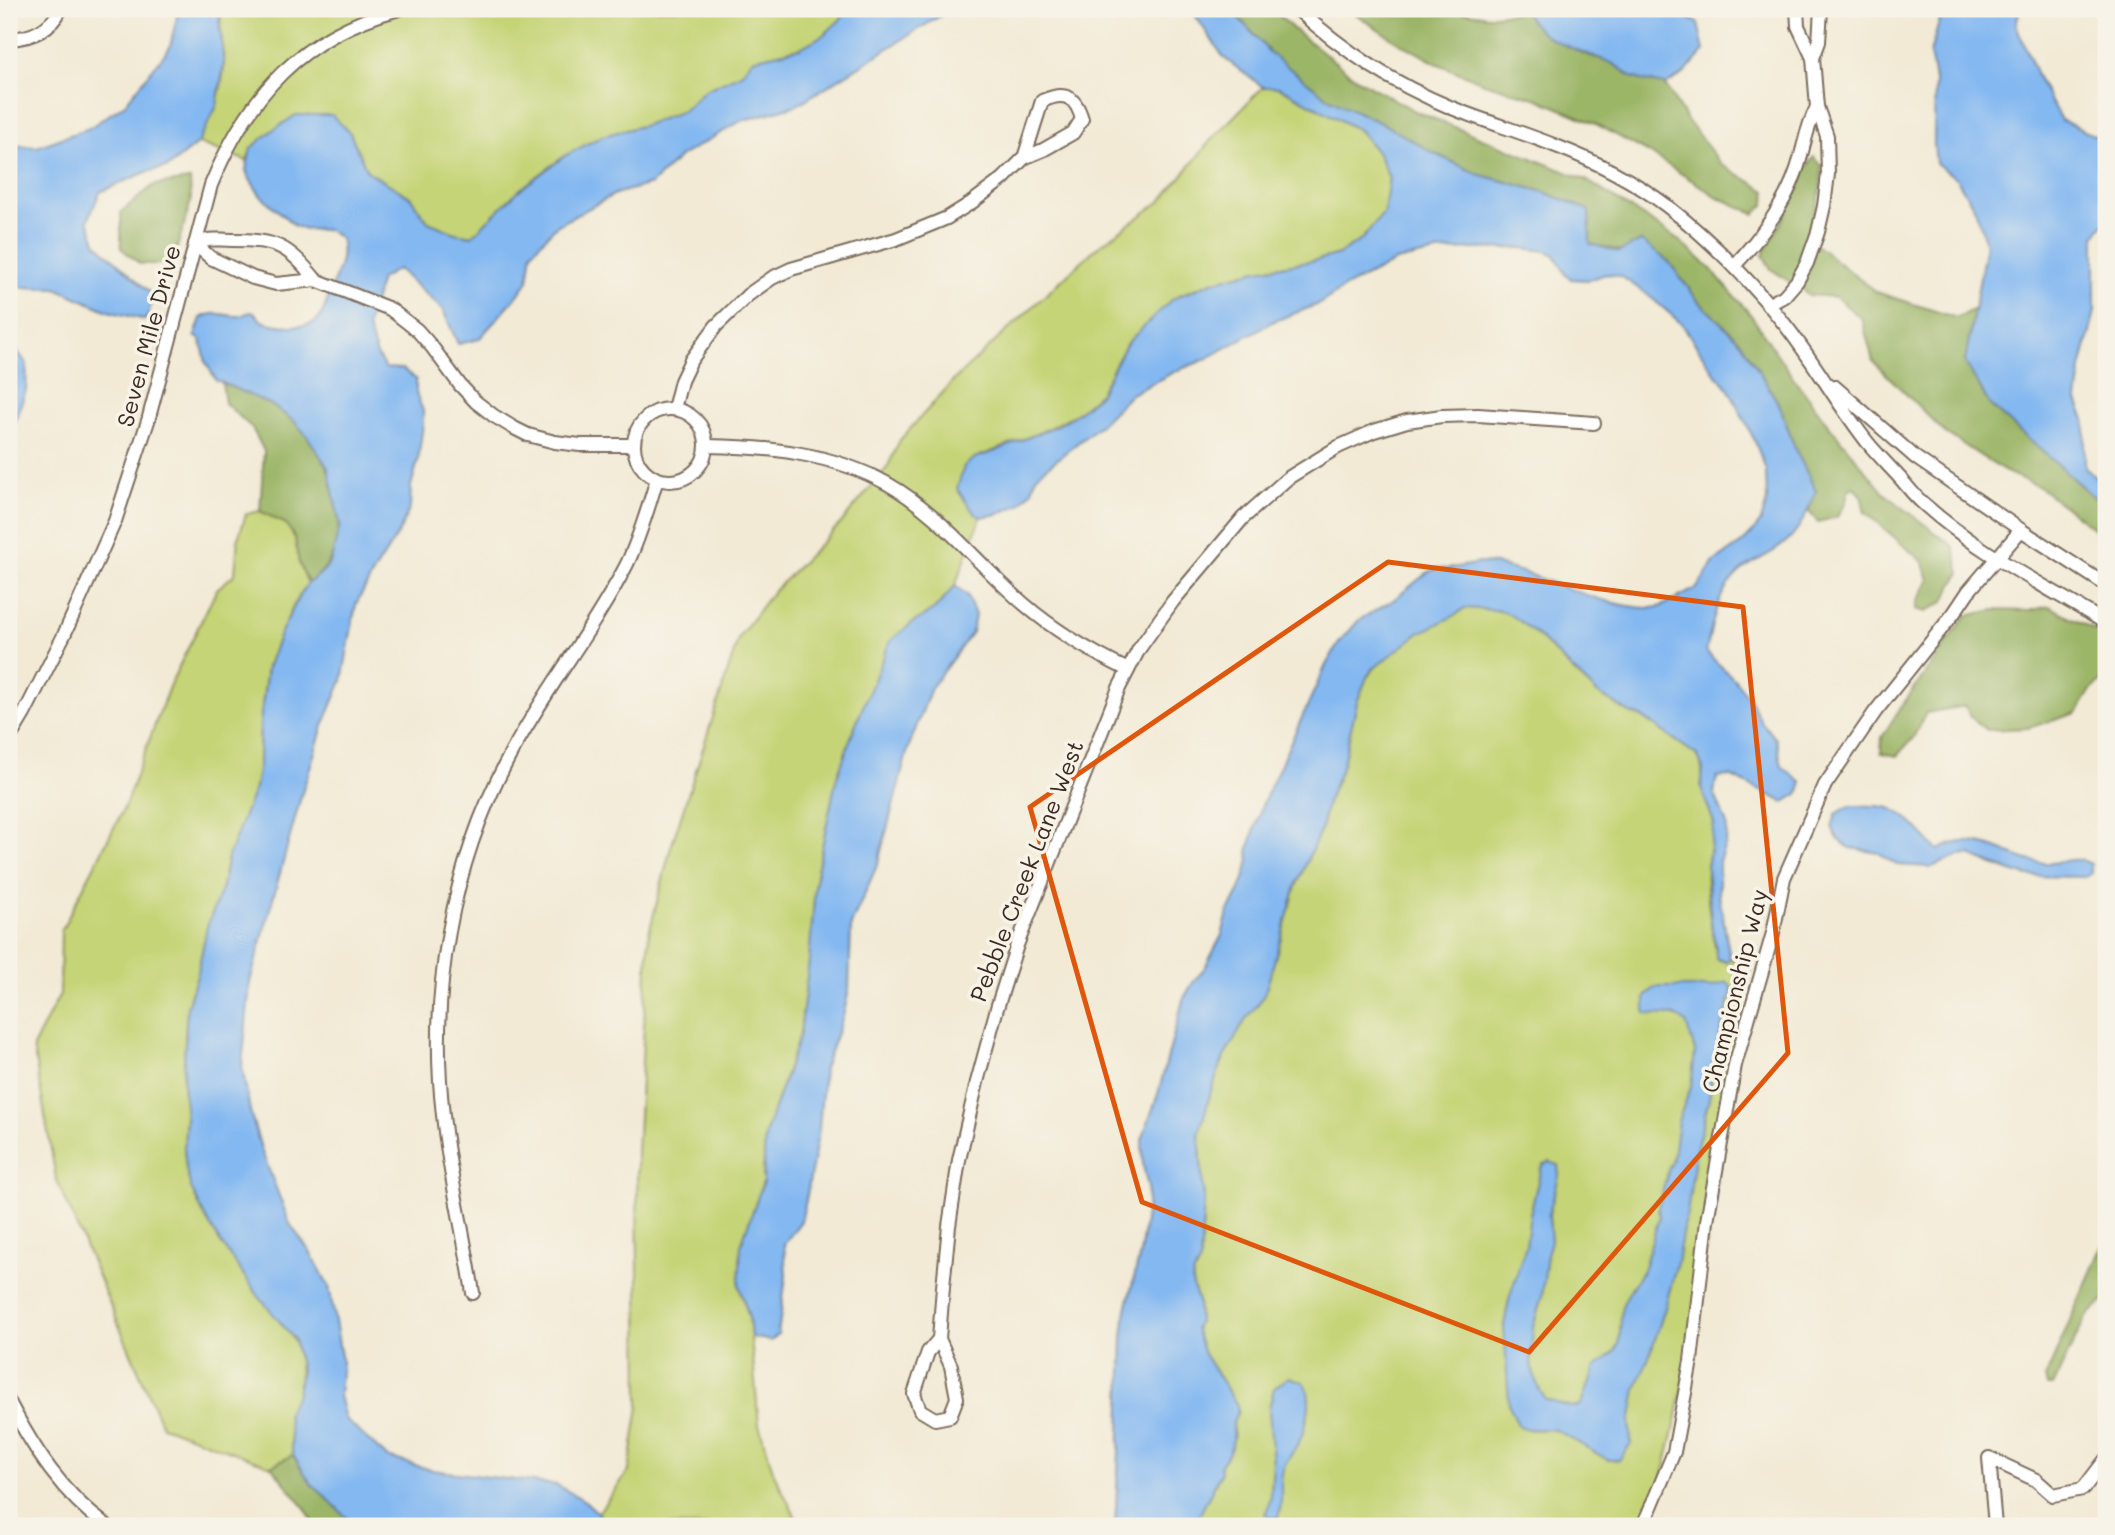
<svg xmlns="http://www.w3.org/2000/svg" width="2115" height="1535" font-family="Mali,sans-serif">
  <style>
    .green { fill: #c5d476; stroke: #807f4a; stroke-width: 2 }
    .forest { fill: #9cb667; stroke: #6c7042; stroke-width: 2 }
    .water { fill: #83b8f1; stroke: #5f7188; stroke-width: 2 }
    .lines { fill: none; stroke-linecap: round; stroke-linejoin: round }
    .street-casing { stroke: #7b6d5e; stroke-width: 16 }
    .street { stroke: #fff; stroke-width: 12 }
    .marked { fill: none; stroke: #df570d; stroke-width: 5; stroke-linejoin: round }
    .labels { text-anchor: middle; stroke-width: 7; stroke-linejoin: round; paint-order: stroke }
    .street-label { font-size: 23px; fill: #3b2a1e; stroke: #f7f3e8 }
  </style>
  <rect width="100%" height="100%" fill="#f7f3e8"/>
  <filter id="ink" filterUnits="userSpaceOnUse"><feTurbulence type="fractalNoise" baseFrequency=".0143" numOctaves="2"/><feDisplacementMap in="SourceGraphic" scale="14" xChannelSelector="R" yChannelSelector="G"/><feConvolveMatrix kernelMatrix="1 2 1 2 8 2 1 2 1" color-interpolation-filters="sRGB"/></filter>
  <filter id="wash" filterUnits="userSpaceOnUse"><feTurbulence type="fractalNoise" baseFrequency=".00686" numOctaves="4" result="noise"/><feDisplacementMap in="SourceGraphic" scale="28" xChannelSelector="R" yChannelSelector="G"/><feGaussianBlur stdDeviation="1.57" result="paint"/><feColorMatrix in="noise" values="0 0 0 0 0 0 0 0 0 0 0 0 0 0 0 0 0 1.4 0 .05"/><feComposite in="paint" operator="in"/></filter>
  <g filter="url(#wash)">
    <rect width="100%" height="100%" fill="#f2ead5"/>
    <!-- green -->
    <g class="green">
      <path d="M222,9H846L843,18L825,34L800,49L753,59L741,74L705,90L683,111L566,155L518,191L472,236L455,233L428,222L410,197L367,171L350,133L296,116L273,130L252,148L247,161L198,143C211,118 223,93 224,64C225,45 217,27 222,9Z"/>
      <polygon points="1263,87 1279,87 1359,130 1378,153 1389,178 1384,213 1361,240 1339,254 1317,260 1257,270 1212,282 1179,295 1127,343 1099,394 1076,414 1039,433 975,458 974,513 981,517 955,586 935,609 911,624 871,691 855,726 836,780 816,876 809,961 800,1034 765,1135 763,1182 753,1213 739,1285 749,1317 759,1425 774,1474 800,1526 602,1526 598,1513 629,1471 639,1406 637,1153 649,933 671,847 739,637 771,594 841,523 887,468 900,440 956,378 1096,248 1161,201 1212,139"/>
      <polygon points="260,511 286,524 295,538 299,563 308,583 292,608 267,667 260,723 259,766 255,787 228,857 222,887 207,927 197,976 190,996 186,1020 183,1081 186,1118 184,1148 186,1169 191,1188 205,1217 219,1240 260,1298 289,1331 298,1350 300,1380 297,1394 287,1413 293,1455 271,1466 162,1426 56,1178 33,1047 60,994 61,931 124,808 169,687 217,589 235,574 238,539 246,514"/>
      <path d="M1471,607C1482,609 1494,608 1504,612C1520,618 1535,633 1547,645C1576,674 1603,704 1642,717L1698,756C1705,768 1700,779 1703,793C1705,803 1713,812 1714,824C1716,838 1708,853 1707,867C1705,892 1712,935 1717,959L1726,962L1730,958L1750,969L1742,1010L1698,1298L1676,1422L1658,1496L1645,1526H1194L1221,1472C1219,1460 1230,1451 1233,1440C1235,1429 1230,1422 1238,1412L1237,1405L1204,1354L1195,1328L1199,1321L1198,1302L1192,1283L1193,1274L1200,1262L1204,1200L1199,1134L1211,1091L1224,1057L1246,1019L1264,996L1296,886L1321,829L1327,803L1343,764L1357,702L1367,677L1382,660L1419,633L1456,615L1464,608Z"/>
    </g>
    <!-- forest -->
    <g class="forest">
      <polygon points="1231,9 1273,9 1292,28 1357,79 1415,111 1586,180 1675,237 1710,268 1751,315 1787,369 1827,423 1884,493 1954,547 1960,573 1943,602 1926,612 1916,609 1918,600 1929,580 1923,562 1865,512 1861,495 1855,487 1849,489 1845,504 1838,517 1818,522 1808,511 1816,491 1795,449 1780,406 1741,342 1699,302 1668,261 1590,244 1589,210 1544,192 1477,174 1432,152 1387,126 1328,98 1271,54"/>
      <polygon points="1348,9 1445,9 1488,16 1525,11 1530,21 1581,53 1611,62 1634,78 1665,85 1684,116 1721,164 1766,191 1765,204 1755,214 1718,197 1649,153 1598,125 1538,99 1484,83 1436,63 1393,39"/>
      <polygon points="1814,157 1822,166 1820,194 1807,238 1876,292 1957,318 1974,309 1965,362 1990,405 2106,508 2106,538 2038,486 2004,471 1944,432 1873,361 1862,319 1836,297 1809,295 1771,269 1763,255 1783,219 1804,170"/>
      <polygon points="190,180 191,201 174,258 166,264 140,264 121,248 121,212 154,185"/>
      <path d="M222,383C247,393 272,402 293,420C335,456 364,547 308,583L299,563L295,538L286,524L260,511L264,451L252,428L225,403Z"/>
      <polygon points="2049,606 2106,636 2106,677 2091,690 2077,713 2028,728 1987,730 1971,717 1965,706 1926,713 1913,738 1897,756 1881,753 1882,737 1899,710 1966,616 1994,610 2029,611"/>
      <polygon points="2106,1237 2106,1297 2085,1319 2053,1386 2047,1386 2045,1378"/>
      <polygon points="293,1455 312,1485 324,1495 355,1526 316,1526 305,1508 271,1466"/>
    </g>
    <!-- water -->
    <g class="water">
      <polygon points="177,9 222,9 219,19 224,64 217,106 198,143 168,167 146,172 100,192 88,220 97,244 154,296 146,320 108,311 56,288 9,287 9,145 37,147 89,128 125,104 170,47 177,17"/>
      <path d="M846,9H951L797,105L741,121L681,156L651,184L615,194L556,226L532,252L528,281L518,295L479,339L458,344L443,310L398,269L381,279L367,326L377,355L385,368L402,369L416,379V393L423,411V424L418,461L411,486L410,507L400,530L375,570L356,604L342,681L323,726L302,793L250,982L242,1066L250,1111L262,1152L290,1224L310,1252L329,1286L342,1362L339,1396L345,1419L387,1457L432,1470L557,1485L585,1501L598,1513L602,1526H355L324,1495L312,1485L293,1455L287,1412L297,1394L301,1370L294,1339L260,1298L219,1240L205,1217L191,1188L186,1169L184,1148L186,1118L183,1081L187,1007L197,976L207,927L222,887L228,857L255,787L259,766L260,723L267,668L281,632L301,593L308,583L324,571L331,560L340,525L328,468L307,436L294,421L270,404L216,380L206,363L201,340L195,336L201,318C218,309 224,317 239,316C245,316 248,310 254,313C258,315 259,319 262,321C274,326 306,329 316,321C325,313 328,297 332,286C338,271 345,255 340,238L328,230L303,229L295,226L260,195L248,176L246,170L251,148L273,130L296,115H332L350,133L367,171L410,197L428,222L455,233L472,236L518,191L566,155L602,136L649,124L683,111L705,90L741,74L753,59L800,48L825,34L842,18Z"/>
      <path d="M1191,9H1231L1271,54L1328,98L1387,126L1432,152L1477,174L1544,192L1589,210L1590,244L1619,252L1641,241L1668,261L1699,302L1741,342L1780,406L1795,449L1816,491C1808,511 1799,533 1781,546C1761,561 1745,562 1728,585C1715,603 1711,630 1706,652L1735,680L1750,700L1762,723L1776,739L1782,766L1802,783L1798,794L1784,802L1730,776L1717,777L1714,792L1727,825L1726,843L1719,861V895L1730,958L1727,962L1717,959L1716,957V947L1712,930L1707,868L1714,823L1701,788L1703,769L1698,756L1642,717L1632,714L1597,693L1536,634L1518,620L1505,612L1495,610L1464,608L1456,615L1419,633L1372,670L1367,677L1357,702L1343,764L1327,803L1321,829L1296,886L1264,996L1246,1019L1224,1057L1211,1091L1199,1134L1204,1200L1200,1262L1193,1274L1192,1283L1198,1302L1199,1322L1195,1328L1204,1354L1237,1405L1238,1412C1230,1422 1234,1429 1233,1440C1231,1450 1226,1459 1220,1466L1221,1472L1194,1526H1115L1120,1433L1123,1337L1126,1309L1140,1254L1147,1207L1148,1187L1143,1165L1142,1140L1158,1094L1183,1000L1192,984L1206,966L1222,935L1228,913L1239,892L1246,873L1249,860L1248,851L1262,805L1326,665L1339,643L1359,620L1392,601L1428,572L1438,568L1446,569L1480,563L1495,564C1504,568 1515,569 1525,573C1557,584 1631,616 1662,606L1697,588L1714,562L1742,543L1752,533L1761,521L1767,501L1766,470L1754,439L1728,388L1713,371L1682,324L1647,294L1620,276L1606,274L1588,280L1571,279L1566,275L1555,255L1546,251L1523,248L1469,249L1437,252L1396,261L1347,286L1319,304L1272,322L1204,360L1176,371L1131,394L1100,425L1036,476L1032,491L1019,505L998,514L981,517L974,513L957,489L964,466L975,458L996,451L1060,424L1076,414L1099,395L1127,343L1172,299L1212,282L1257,270L1317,260L1339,254L1361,240L1384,213L1389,178L1378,153L1359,130L1279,87H1263L1224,58Z"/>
      <path d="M1526,9H1687L1690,19L1698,23L1704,51L1684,74L1665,85C1654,83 1642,81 1632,77C1624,72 1617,65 1609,62C1579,49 1540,44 1525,11Z"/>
      <polygon points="1943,9 2020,9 2016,25 2040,82 2061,120 2106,141 2106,221 2095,236 2095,311 2081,369 2077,401 2085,419 2085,468 2106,485 2106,508 1990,405 1965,362 1986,244 1976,211 1957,179 1936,163 1934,144 1935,80 1930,53"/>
      <polygon points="9,340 27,364 26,390 9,438"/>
      <polygon points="955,586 967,595 975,615 972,632 931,688 908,749 878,863 851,925 849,989 843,1017 824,1068 819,1129 806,1200 801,1221 784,1244 786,1276 778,1334 771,1341 751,1337 749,1317 739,1285 741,1245 763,1182 765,1135 800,1034 809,961 816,876 836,780 855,726 890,641 911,624 935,609"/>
      <path d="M1850,806C1861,806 1874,805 1885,807C1907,811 1921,836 1938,850C1948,845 1958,841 1969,842C1997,843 2020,863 2048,863C2066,863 2073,855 2091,864V873L2085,877L2027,876L1993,865L1970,855L1959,856L1932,867L1897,865L1879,853L1850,848L1838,839L1832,827L1836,814Z"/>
      <path d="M1728,982L1733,991L1724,1019L1715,1054L1709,1099L1696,1150L1687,1214L1684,1223L1677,1263L1665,1308L1651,1352L1636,1389L1630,1423L1631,1444L1619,1460H1608L1556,1430C1541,1428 1534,1432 1519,1427L1509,1405L1504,1326L1509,1299L1526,1245L1530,1214L1541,1169L1544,1164L1550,1162L1558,1165L1559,1176L1549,1214L1551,1241L1547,1255L1542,1296L1533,1327L1531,1360L1532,1369L1539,1389L1546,1400L1572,1407L1579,1406L1583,1401L1595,1367L1615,1352L1619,1344L1622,1306L1630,1290L1643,1270L1655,1231L1659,1217L1658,1208L1669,1168L1672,1163L1678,1121L1691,1087L1695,1051L1686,1023L1680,1018L1672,1015L1647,1014L1645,1011V997L1654,988L1660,987H1711Z"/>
      <path d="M1289,1377L1304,1382C1315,1399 1306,1429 1297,1446C1293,1453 1285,1461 1283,1470C1278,1486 1285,1502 1277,1519L1265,1514L1268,1508L1271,1495L1273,1464L1269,1408L1274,1388Z"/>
    </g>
  </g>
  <g filter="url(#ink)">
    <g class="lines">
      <defs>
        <g id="street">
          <path d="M1297,9C1345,52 1392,83 1452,108C1486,122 1522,132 1556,146C1595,161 1634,181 1667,206C1712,241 1751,281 1786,326C1815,363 1838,405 1868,443C1878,455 1889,466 1900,478C1908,487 1915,497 1925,505C1977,552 2046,586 2106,623"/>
          <path d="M9,39C32,38 50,30 61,9"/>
          <polyline points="1813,58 1819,42 1821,9"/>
          <path d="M1734,266C1760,238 1785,206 1797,169C1804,148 1806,127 1817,107"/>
          <path d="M316,280C287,245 277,240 232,240C214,240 214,237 195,244L211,258L253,278L276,284L316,280L390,309L417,330L432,347L460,385L476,402L494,416L514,428L528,435L555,442L580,445H634"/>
          <polyline points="1768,305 1784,296 1797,281 1807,263 1818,232 1824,206 1828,174 1827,136 1817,107 1813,58 1798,26 1797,9"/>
          <polyline points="1835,387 1916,458 2021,530 2106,585"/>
          <circle cx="670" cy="445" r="36"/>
          <path d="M674,409L681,381L691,360L716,326L748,295L772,278L791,269L896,239L947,218L971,203L1003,179L1024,158L1043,150L1073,133L1082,119C1075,95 1064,91 1042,101L1024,158"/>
          <path d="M707,446C769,447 832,453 888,484C941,514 978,565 1024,604C1055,631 1091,652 1128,670"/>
          <path d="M9,739L24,714L64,635L115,521L148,421L211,185C249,93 301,36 399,9"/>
          <path d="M473,1293C464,1233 449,1174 443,1115C429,995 451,866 508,759C543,692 592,632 627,564C640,537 648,508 657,479"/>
          <polyline points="939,1339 928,1352 914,1394 920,1410 935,1419 950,1416 957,1398 951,1366 939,1339 943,1287 949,1226 959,1160 977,1082 997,1008 1017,945 1119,688 1139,649 1173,601 1243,518 1288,478 1338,447 1374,431 1407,421 1442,416 1478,415 1594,423"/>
          <path d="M9,1402C34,1449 62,1494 107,1526"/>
          <polyline points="1643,1526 1674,1452 1691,1361 1707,1221 1735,1065 1773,933 1784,878 1825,785 1875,712 1954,613 1968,592 2021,530"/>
          <polyline points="1995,1526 1989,1458 2036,1480 2053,1495 2083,1489 2106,1459"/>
        </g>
      </defs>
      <!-- street casing -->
      <use href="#street" class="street-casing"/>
      <!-- street -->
      <use href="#street" class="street"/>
    </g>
  </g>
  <!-- marked area -->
  <path class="marked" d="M1388,562L1743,607L1788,1053L1529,1352L1142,1202L1030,807Z"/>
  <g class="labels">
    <!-- street labels -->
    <g class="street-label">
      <text transform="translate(149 336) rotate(-75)" y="8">Seven Mile Drive</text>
      <text transform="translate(1027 871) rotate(-69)" y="8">Pebble Creek Lane West</text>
      <text transform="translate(1735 991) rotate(-76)" y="8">Championship Way</text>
    </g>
  </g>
  <!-- margin -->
  <rect width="2115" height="1535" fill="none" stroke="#f7f3e8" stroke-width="35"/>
</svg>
